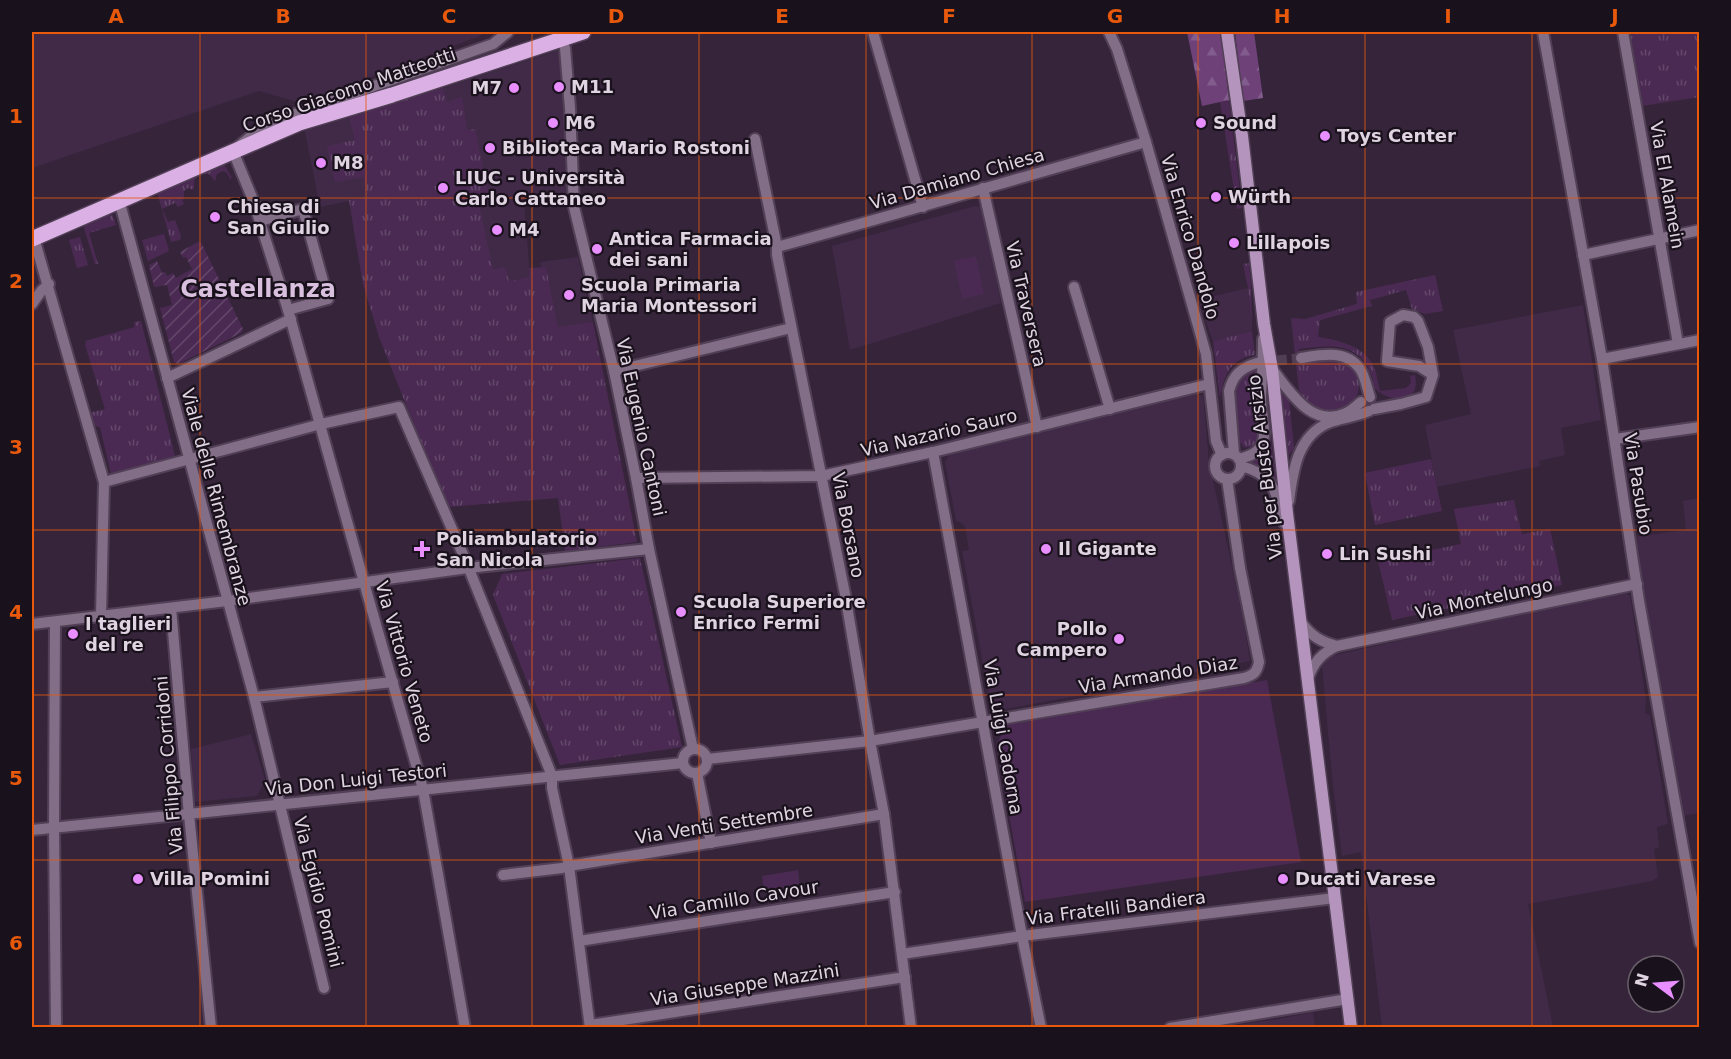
<svg xmlns="http://www.w3.org/2000/svg" width="1731" height="1059" font-family="'DejaVu Sans',sans-serif">
  <style>
    .built { fill: #412a47 }
    .grass { fill: url(#grass-tufts) }
    .forest { fill: url(#forest-firs) }
    .garden { fill: url(#garden-furrows) }
    .pitch { fill: #4a2a52 }
    .lines { fill: none; stroke-linecap: round; stroke-linejoin: round }
    .street-tunnel { stroke: #503e54; stroke-width: 10; stroke-dasharray: 10 5; stroke-linecap: butt }
    .street-casing { stroke: #514056; stroke-width: 14 }
    .secondary-casing { stroke: #514056; stroke-width: 15 }
    .primary-casing { stroke: #514056; stroke-width: 18 }
    .street { stroke: #836e88; stroke-width: 10 }
    .secondary { stroke: #b494bc; stroke-width: 12 }
    .primary { stroke: #dbb0e5; stroke-width: 15 }
    .grid { fill: none; stroke: #e8590c; stroke-width: 1.5; stroke-opacity: 0.55 }
    .poi-dot { fill: #e88eff; stroke: #19111b; stroke-width: 2 }
    .labels { text-anchor: middle; stroke-width: 4.5; stroke-linejoin: round; paint-order: stroke }
    .poi-label { font-size: 18px; font-weight: bold; fill: #e0d4e3; stroke: #19111b; text-anchor: start }
    .street-label { font-size: 18px; fill: #e0d4e3; stroke: #19111b }
    .district-label { font-size: 24px; font-weight: bold; fill: #d8c0de; stroke: #19111b }
    .neatline { fill: none; stroke: #e8590c; stroke-width: 2 }
    .grid-label { font-size: 20px; text-anchor: middle; font-weight: bold; fill: #e8590c }
  </style>
  <defs>
    <pattern id="grass-tufts" width="24" height="20" patternUnits="userSpaceOnUse" patternTransform="scale(1.5)"><rect width="24" height="20" fill="#4a2a52"/><path d="M3 7l-1-3M5 7V3M7 7l1-3M15 17l-1-3M17 17v-4M19 17l1-3" fill="none" stroke="#64486b"/></pattern>
    <pattern id="forest-firs" width="22" height="20" patternUnits="userSpaceOnUse" patternTransform="scale(1.5)"><rect width="22" height="20" fill="#6e4179"/><path d="M5 1l3.5 6h-7zM16 11l3.5 6h-7z" fill="#825c8c"/></pattern>
    <pattern id="garden-furrows" width="10" height="10" patternUnits="userSpaceOnUse" patternTransform="scale(1.5)"><rect width="10" height="10" fill="#4a2a52"/><path d="M-1 1l2-2M0 10L10 0M9 11l2-2" fill="none" stroke="#64486b"/></pattern>
  </defs>
  <rect width="100%" height="100%" fill="#36243b"/>
  <!-- built -->
  <g class="built">
    <polygon points="32,32 484,32 480,36 301,103 259,91 32,168"/>
    <polygon points="562,49 571,195 524,199 530,277 508,281 493,270 363,284 349,201 320,207 304,127 349,116 443,88"/>
    <polygon points="975,206 982,207 1001,303 850,350 832,246"/>
    <polygon points="578,257 593,322 558,328 546,267 541,267 540,262"/>
    <polygon points="1248,288 1252,331 1213,341 1198,300"/>
    <polygon points="1583,305 1601,420 1561,428 1565,455 1539,461 1540,466 1437,487 1425,425 1471,414 1453,330"/>
    <polygon points="1197,394 1203,396 1209,462 1243,617 1250,661 1087,694 1000,710 990,701 962,551 969,550 965,526 962,523 956,521 945,462 949,455 999,442"/>
    <polygon points="1699,498 1699,813 1682,816 1632,537 1686,530 1683,501"/>
    <polygon points="1621,592 1630,595 1646,700 1645,713 1650,715 1668,824 1657,827 1659,848 1654,849 1658,877 1652,881 1528,904 1553,1027 1382,1027 1361,852 1342,856 1333,786 1322,667 1330,656"/>
    <polygon points="251,734 265,780 257,796 194,802 191,749"/>
    <polygon points="1313,1012 1315,1027 1223,1027 1279,1019"/>
  </g>
  <!-- grass -->
  <g class="grass">
    <polygon points="1630,32 1699,32 1699,97 1642,106"/>
    <polygon points="443,88 447,102 462,97 467,130 475,129 488,192 477,195 493,270 505,267 509,281 529,277 529,268 546,267 558,327 593,322 637,542 565,551 558,498 447,507 379,337 363,284 349,200 367,197 363,177 335,182 327,146 355,140 349,116"/>
    <polygon points="1229,100 1242,208 1237,209 1220,101"/>
    <polygon points="222,164 225,166 232,178 230,179 227,173 223,171 217,174 215,181 209,174 200,174 194,180 194,190 188,188 184,191 184,199 182,200 184,204 178,207 175,203 162,209 168,222 175,220 181,236 180,240 171,242 157,192"/>
    <polygon points="109,214 113,215 116,225 89,233 98,264 95,264 83,225"/>
    <polygon points="164,234 169,251 148,261 142,240"/>
    <polygon points="80,237 88,265 77,268 69,240"/>
    <path d="M1249,263L1251,283L1252,331L1255,355C1230,359 1224,375 1220,398L1213,341L1252,331L1248,288L1243,264Z"/>
    <path d="M1435,275L1443,311L1425,314L1412,309L1406,290L1370,300L1372,306L1320,320L1318,337C1338,340 1365,346 1374,367C1377,374 1378,384 1380,391L1406,388L1411,383L1410,376L1415,375C1422,408 1383,404 1369,381L1373,380C1361,341 1333,345 1299,349L1301,361C1314,359 1330,356 1343,361C1371,371 1362,419 1321,411C1309,408 1304,401 1299,390L1291,318L1305,319L1357,304L1356,292Z"/>
    <polygon points="141,321 175,456 111,474 100,427 94,426 88,413 105,409 85,345 86,344 85,341 135,327 134,322"/>
    <path d="M1257,370L1258,431C1257,440 1256,449 1244,447L1240,442C1238,432 1237,422 1236,412C1234,391 1232,376 1257,370Z"/>
    <polygon points="1279,393 1289,398 1294,448 1287,457"/>
    <path d="M1267,410L1276,479L1262,467L1251,462C1270,452 1265,434 1265,415Z"/>
    <polygon points="1431,459 1442,511 1375,525 1365,473"/>
    <polygon points="1514,500 1522,534 1550,529 1562,585 1392,620 1378,561 1461,544 1454,509"/>
    <polygon points="640,558 682,747 560,765 493,595 502,574"/>
  </g>
  <!-- forest -->
  <g class="forest">
    <polygon points="1187,32 1221,32 1229,100 1202,106"/>
    <polygon points="1235,32 1254,32 1263,98 1243,101"/>
  </g>
  <!-- garden -->
  <polygon class="garden" points="198,242 201,242 243,329 241,333 178,364 174,362 160,308 172,305 167,285 154,287 149,265 157,261 162,273 165,272 167,276 173,273 176,278 192,269 186,257 183,258 180,252"/>
  <!-- pitch -->
  <g class="pitch">
    <polygon points="976,256 984,294 962,299 954,261"/>
    <polygon points="1267,680 1301,862 1025,902 996,745 1007,725"/>
    <polygon points="798,870 800,887 764,893 762,876"/>
  </g>
  <g class="lines">
    <!-- street-tunnel -->
    <polyline class="street-tunnel" points="1262,362 1301,358"/>
    <defs>
      <g id="street">
        <polyline points="873,32 923,207"/>
        <polyline points="1109,32 1117,49 1146,142 1206,354 1216,441 1222,455"/>
        <polyline points="1543,32 1602,359 1639,601 1700,943"/>
        <polyline points="1623,32 1678,344"/>
        <polyline points="561,38 565,48 570,108 574,207 614,371 636,478 649,549 693,749"/>
        <polyline points="755,139 777,247 777,255 845,594 870,741 884,814 911,1028"/>
        <polyline points="983,188 1037,427"/>
        <polyline points="119,200 254,697 324,988"/>
        <polyline points="260,221 303,209 328,299 288,310"/>
        <polyline points="34,238 104,482 101,616"/>
        <path d="M777,247C901,213 1023,177 1146,142"/>
        <polyline points="1583,255 1700,230"/>
        <polyline points="1074,287 1110,409"/>
        <polyline points="32,304 42,290 49,284"/>
        <path d="M1301,358C1321,355 1346,349 1360,369C1365,376 1367,388 1370,397"/>
        <polyline points="1602,359 1700,340"/>
        <path d="M1272,369C1290,391 1311,429 1346,413C1351,411 1357,405 1361,402"/>
        <polyline points="614,371 791,328"/>
        <polyline points="167,378 291,319"/>
        <polyline points="1374,409 1401,404 1426,397 1433,375 1428,347 1418,321 1414,317 1403,315 1390,322 1387,361 1419,366 1433,375"/>
        <polyline points="1615,439 1700,427"/>
        <polyline points="933,452 1022,936 1041,1028"/>
        <circle cx="1228" cy="466" r="13"/>
        <path d="M1234,454L1229,391C1233,375 1241,368 1257,363"/>
        <path d="M1239,459C1246,457 1255,455 1260,448C1269,435 1260,412 1261,396C1262,377 1263,358 1263,339"/>
        <path d="M1241,466C1275,475 1276,492 1284,523"/>
        <polyline points="636,478 821,476 933,452 1209,384"/>
        <polyline points="104,482 321,424 399,407 465,559 552,776 552,788 569,866 590,1028"/>
        <path d="M1289,501C1293,471 1297,437 1328,423C1341,418 1356,417 1369,411"/>
        <polyline points="171,608 189,815 211,1028"/>
        <polyline points="55,622 54,828 56,1028"/>
        <path d="M1301,622C1311,636 1321,642 1337,646"/>
        <polyline points="32,624 227,601 468,568 649,549"/>
        <path d="M1308,678C1314,662 1322,653 1337,646L1637,584"/>
        <polyline points="254,697 393,682"/>
        <circle cx="695" cy="761" r="12"/>
        <path d="M707,759L870,741L1244,678C1254,675 1257,672 1259,662L1240,568L1227,479"/>
        <polyline points="697,773 711,843"/>
        <polyline points="32,830 683,763"/>
        <polyline points="503,875 562,868 569,866 884,814"/>
        <polyline points="579,941 895,892"/>
        <polyline points="902,954 1022,936 1335,898"/>
        <polyline points="590,1025 905,977"/>
        <polyline points="465,1028 423,789 367,593 288,310 253,200 233,151 260,129 295,114 493,44 508,32"/>
        <polyline points="1170,1028 1348,999"/>
      </g>
      <polyline id="secondary" points="1227,32 1242,136 1264,324 1272,369 1287,513 1351,1028"/>
      <polyline id="primary" points="32,239 299,123 392,95 583,32"/>
    </defs>
    <!-- street casing -->
    <use href="#street" class="street-casing"/>
    <!-- secondary casing -->
    <use href="#secondary" class="secondary-casing"/>
    <!-- primary casing -->
    <use href="#primary" class="primary-casing"/>
    <!-- street -->
    <use href="#street" class="street"/>
    <!-- secondary -->
    <use href="#secondary" class="secondary"/>
    <!-- primary -->
    <use href="#primary" class="primary"/>
  </g>
  <!-- grid -->
  <path class="grid" d="M200,32V1028M366,32V1028M532,32V1028M699,32V1028M866,32V1028M1032,32V1028M1198,32V1028M1365,32V1028M1532,32V1028M32,198H1700M32,364H1700M32,530H1700M32,695H1700M32,860H1700"/>
  <!-- markers -->
  <g class="poi-dot">
    <circle cx="559" cy="87" r="6"/>
    <circle cx="514" cy="88" r="6"/>
    <circle cx="553" cy="123" r="6"/>
    <circle cx="1201" cy="123" r="6"/>
    <circle cx="1325" cy="136" r="6"/>
    <circle cx="490" cy="148" r="6"/>
    <circle cx="321" cy="163" r="6"/>
    <circle cx="443" cy="188" r="6"/>
    <circle cx="1216" cy="197" r="6"/>
    <circle cx="215" cy="217" r="6"/>
    <circle cx="497" cy="230" r="6"/>
    <circle cx="1234" cy="243" r="6"/>
    <circle cx="597" cy="249" r="6"/>
    <circle cx="569" cy="295" r="6"/>
    <path d="M419 540h6v6h6v6h-6v6h-6v-6h-6v-6h6z"/>
    <circle cx="1046" cy="549" r="6"/>
    <circle cx="1327" cy="554" r="6"/>
    <circle cx="681" cy="612" r="6"/>
    <circle cx="73" cy="634" r="6"/>
    <circle cx="1119" cy="639" r="6"/>
    <circle cx="138" cy="879" r="6"/>
    <circle cx="1283" cy="879" r="6"/>
  </g>
  <g class="labels">
    <!-- poi labels -->
    <g class="poi-label">
      <text x="571" y="93">M11</text>
      <text x="502" y="94" text-anchor="end">M7</text>
      <text x="565" y="129">M6</text>
      <text x="1213" y="129">Sound</text>
      <text x="1337" y="142">Toys Center</text>
      <text x="502" y="154">Biblioteca Mario Rostoni</text>
      <text x="333" y="169">M8</text>
      <text x="455" y="184">LIUC - Università<tspan x="455" dy="21">Carlo Cattaneo</tspan></text>
      <text x="1228" y="203">Würth</text>
      <text x="227" y="213">Chiesa di<tspan x="227" dy="21">San Giulio</tspan></text>
      <text x="509" y="236">M4</text>
      <text x="609" y="245">Antica Farmacia<tspan x="609" dy="21">dei sani</tspan></text>
      <text x="1246" y="249">Lillapois</text>
      <text x="581" y="291">Scuola Primaria<tspan x="581" dy="21">Maria Montessori</tspan></text>
      <text x="436" y="545">Poliambulatorio<tspan x="436" dy="21">San Nicola</tspan></text>
      <text x="1058" y="555">Il Gigante</text>
      <text x="1339" y="560">Lin Sushi</text>
      <text x="693" y="608">Scuola Superiore<tspan x="693" dy="21">Enrico Fermi</tspan></text>
      <text x="85" y="630">I taglieri<tspan x="85" dy="21">del re</tspan></text>
      <text x="1107" y="635" text-anchor="end">Pollo<tspan x="1107" dy="21">Campero</tspan></text>
      <text x="150" y="885">Villa Pomini</text>
      <text x="1295" y="885">Ducati Varese</text>
    </g>
    <!-- street labels -->
    <g class="street-label">
      <text transform="translate(349 90) rotate(-19)" y="6">Corso Giacomo Matteotti</text>
      <text transform="translate(957 179) rotate(-16)" y="6">Via Damiano Chiesa</text>
      <text transform="translate(1667 185) rotate(80)" y="6">Via El Alamein</text>
      <text transform="translate(1190 237) rotate(74)" y="6">Via Enrico Dandolo</text>
      <text transform="translate(1026 304) rotate(77)" y="6">Via Traversera</text>
      <text transform="translate(641 427) rotate(78)" y="6">Via Eugenio Cantoni</text>
      <text transform="translate(939 433) rotate(-13)" y="6">Via Nazario Sauro</text>
      <text transform="translate(1265 467) rotate(-97)" y="6">Via per Busto Arsizio</text>
      <text transform="translate(1638 484) rotate(81)" y="6">Via Pasubio</text>
      <text transform="translate(216 497) rotate(75)" y="6">Viale delle Rimembranze</text>
      <text transform="translate(848 525) rotate(79)" y="6">Via Borsano</text>
      <text transform="translate(1484 599) rotate(-12)" y="6">Via Montelungo</text>
      <text transform="translate(404 662) rotate(74)" y="6">Via Vittorio Veneto</text>
      <text transform="translate(1158 675) rotate(-9)" y="6">Via Armando Diaz</text>
      <text transform="translate(1003 737) rotate(80)" y="6">Via Luigi Cadorna</text>
      <text transform="translate(169 765) rotate(-95)" y="6">Via Filippo Corridoni</text>
      <text transform="translate(356 780) rotate(-6)" y="6">Via Don Luigi Testori</text>
      <text transform="translate(724 824) rotate(-9)" y="6">Via Venti Settembre</text>
      <text transform="translate(318 892) rotate(76)" y="6">Via Egidio Pomini</text>
      <text transform="translate(734 900) rotate(-9)" y="6">Via Camillo Cavour</text>
      <text transform="translate(1116 908) rotate(-7)" y="6">Via Fratelli Bandiera</text>
      <text transform="translate(745 985) rotate(-9)" y="6">Via Giuseppe Mazzini</text>
    </g>
    <!-- district labels -->
    <g class="district-label">
      <text x="258" y="297">Castellanza</text>
    </g>
  </g>
  <!-- border -->
  <rect width="1731" height="1059" fill="none" stroke="#19111b" stroke-width="66"/>
  <!-- north arrow -->
  <g transform="translate(1656 984) rotate(286)"><circle r="28" fill="#19111b" stroke="#695f6b" stroke-width="1.5"/>
  <path d="M0-4.5L10 22L0 15L-10 22Z" fill="#e88eff"/>
  <text y="-9" font-size="16" font-weight="bold" text-anchor="middle" fill="#e0d4e3">N</text>
  </g>
  <rect x="33" y="33" width="1665" height="993" class="neatline"/>
  <g class="grid-label">
    <text x="116" y="23">A</text>
    <text x="283" y="23">B</text>
    <text x="449" y="23">C</text>
    <text x="616" y="23">D</text>
    <text x="782" y="23">E</text>
    <text x="949" y="23">F</text>
    <text x="1115" y="23">G</text>
    <text x="1282" y="23">H</text>
    <text x="1448" y="23">I</text>
    <text x="1615" y="23">J</text>
    <text x="16" y="123">1</text>
    <text x="16" y="288">2</text>
    <text x="16" y="454">3</text>
    <text x="16" y="619">4</text>
    <text x="16" y="785">5</text>
    <text x="16" y="950">6</text>
  </g>
</svg>
